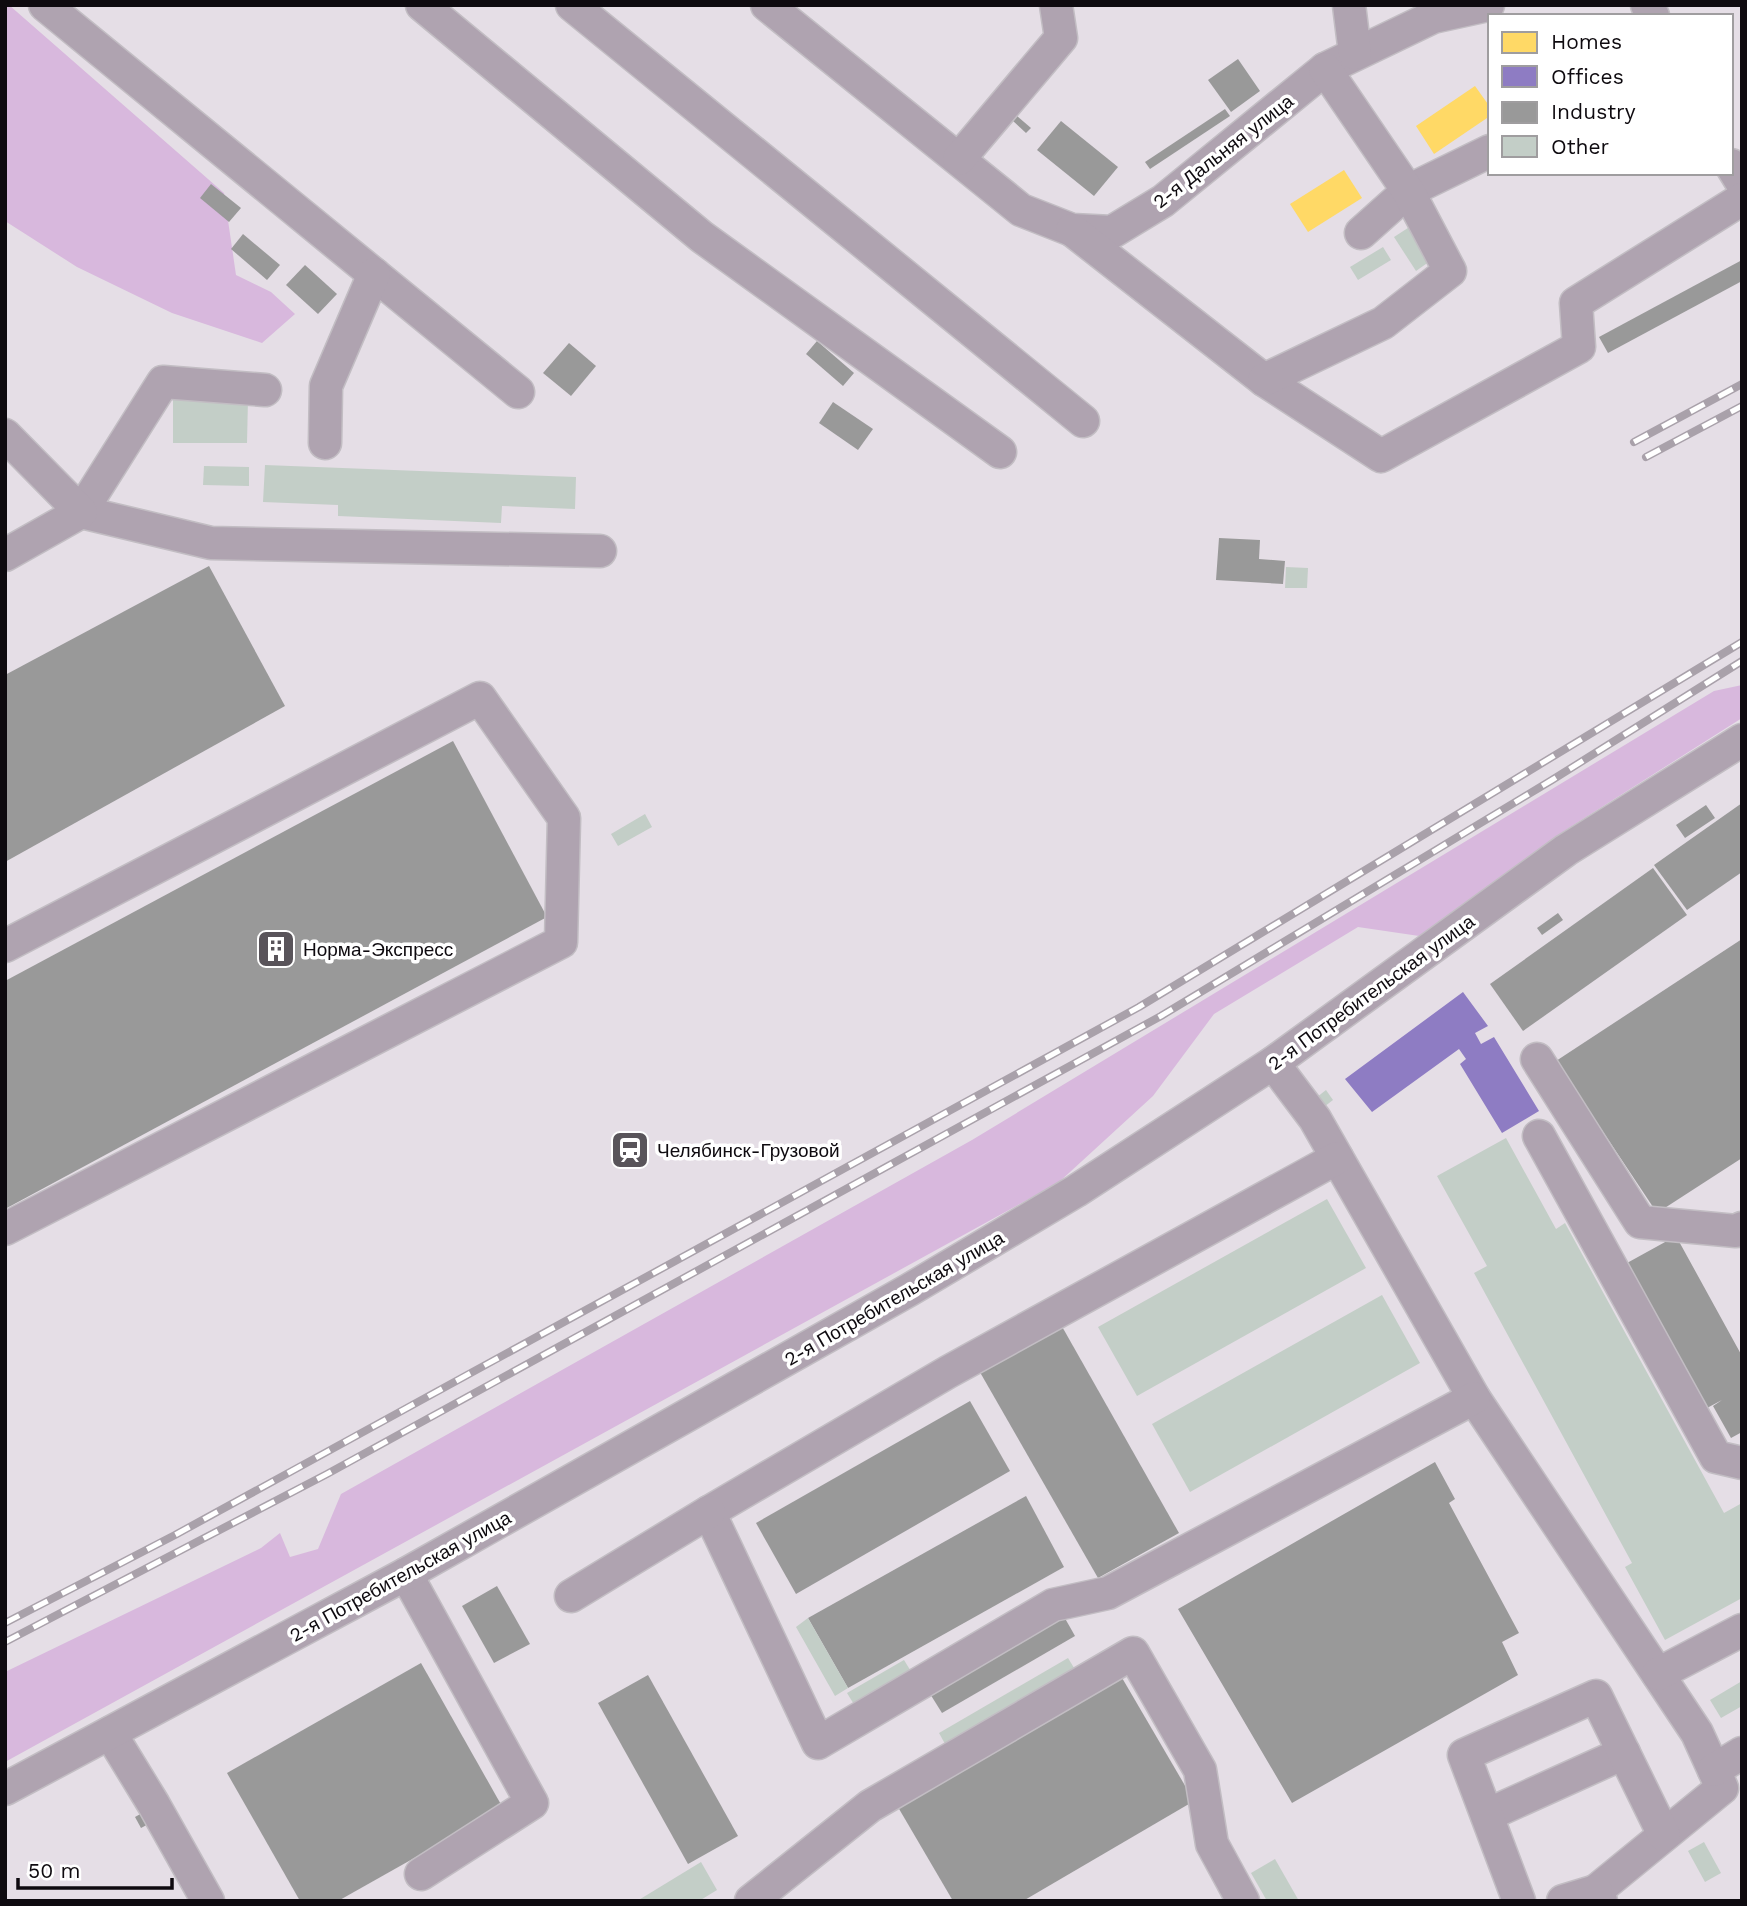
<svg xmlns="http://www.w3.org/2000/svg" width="1747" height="1906" font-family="'Work Sans',sans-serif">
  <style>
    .forest { fill: #d8b8dd }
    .homes { fill: #ffd966 }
    .offices { fill: #8e7cc3 }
    .industry { fill: #999 }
    .building { fill: #c3cec7 }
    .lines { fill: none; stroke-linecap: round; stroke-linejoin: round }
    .minor-casing { stroke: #c2bdc3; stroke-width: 35 }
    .minor { stroke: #afa3b0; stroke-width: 32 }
    .rail-casing { stroke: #a9a1aa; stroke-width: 8 }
    .rail { stroke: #fff; stroke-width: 5; stroke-dasharray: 16; stroke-linecap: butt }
    .labels { text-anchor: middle; stroke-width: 7; stroke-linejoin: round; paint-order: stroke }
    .street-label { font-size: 19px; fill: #0e0a0f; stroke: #fff }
    .poi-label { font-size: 19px; fill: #0e0a0f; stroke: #fff; text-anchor: start }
  </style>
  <rect width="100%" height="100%" fill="#e5dee6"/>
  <!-- forest -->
  <g class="forest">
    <polygon points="5,5 9,5 224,193 236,275 271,292 295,314 262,343 172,313 77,267 5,221"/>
    <polygon points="1742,685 1742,718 1564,831 1426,937 1358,927 1214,1014 1153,1096 1058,1183 5,1762 5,1672 261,1548 280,1533 290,1557 318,1549 341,1494 972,1140 1714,691"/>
  </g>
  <!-- homes -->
  <g class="homes">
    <polygon points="1475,86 1490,107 1490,116 1434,154 1416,126"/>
    <polygon points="1344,170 1362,198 1308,232 1290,204"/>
  </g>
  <!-- offices -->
  <polygon class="offices" points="1463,992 1488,1026 1475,1033 1481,1044 1494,1037 1539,1111 1502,1133 1460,1064 1466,1059 1459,1049 1372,1112 1345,1079"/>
  <!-- industry -->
  <g class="industry">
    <polygon points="1238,59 1260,91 1231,112 1208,80"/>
    <polygon points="1225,109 1230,116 1150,169 1145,162"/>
    <polygon points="1017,116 1031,128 1026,133 1013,121"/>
    <polygon points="1061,121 1118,167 1094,196 1037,150"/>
    <polygon points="211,184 241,208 229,222 200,198"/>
    <polygon points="243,234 280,265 267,280 231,249"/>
    <polygon points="1742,260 1742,281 1608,353 1599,337"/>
    <polygon points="305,265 337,294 318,314 286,285"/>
    <polygon points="817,341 854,373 843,386 806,354"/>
    <polygon points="569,343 596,366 571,396 543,373"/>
    <polygon points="833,402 873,429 858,450 819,423"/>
    <polygon points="1219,538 1260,540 1259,559 1285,561 1283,584 1216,580"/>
    <polygon points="209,566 285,706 5,862 5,675"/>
    <polygon points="453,741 547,917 5,1209 5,981"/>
    <polygon points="1742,803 1742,872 1687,910 1654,865"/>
    <polygon points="1706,805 1715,818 1685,838 1676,825"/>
    <polygon points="1653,868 1687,915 1523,1031 1490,984"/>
    <polygon points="1558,913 1563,920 1542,935 1537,928"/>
    <polygon points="1742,939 1742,1158 1657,1213 1556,1061"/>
    <polygon points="1676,1236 1742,1356 1742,1432 1731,1438 1713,1406 1722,1400 1707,1408 1627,1263"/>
    <polygon points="1060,1323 1179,1533 1098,1578 977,1367"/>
    <polygon points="970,1401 1010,1471 796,1594 756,1523"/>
    <polygon points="1435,1462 1455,1499 1449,1503 1519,1633 1502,1642 1518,1675 1292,1803 1178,1609"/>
    <polygon points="1026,1496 1064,1567 848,1688 808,1618"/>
    <polygon points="497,1586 530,1644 494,1663 462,1606"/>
    <polygon points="1062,1613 1075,1636 942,1713 927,1689"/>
    <polygon points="421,1663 503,1808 338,1901 300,1901 227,1773"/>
    <polygon points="1118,1671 1194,1801 1023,1901 953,1901 895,1802"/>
    <polygon points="648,1675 738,1836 688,1864 598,1703"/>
    <polygon points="151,1808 158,1819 141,1828 135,1817"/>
  </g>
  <!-- building -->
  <g class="building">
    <polygon points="1411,226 1433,259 1416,271 1394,237"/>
    <polygon points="1383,247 1391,260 1358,280 1350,267"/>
    <polygon points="173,398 248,399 247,443 173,443"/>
    <polygon points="265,465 576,477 575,509 502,506 501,523 338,516 338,505 263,502"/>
    <polygon points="204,466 249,467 249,486 203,485"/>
    <polygon points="1286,567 1308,568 1307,588 1285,588"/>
    <polygon points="645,814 652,827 618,846 611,834"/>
    <polygon points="1326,1090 1333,1100 1320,1110 1312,1101"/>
    <polygon points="1506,1138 1556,1229 1565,1223 1724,1513 1742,1503 1742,1598 1665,1640 1625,1567 1632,1563 1474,1273 1487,1266 1437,1176"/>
    <polygon points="1327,1199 1366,1268 1137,1396 1098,1327"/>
    <polygon points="1382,1295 1420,1363 1190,1492 1152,1424"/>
    <polygon points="808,1618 848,1688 835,1696 796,1627"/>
    <polygon points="1068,1658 1079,1676 949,1751 939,1733"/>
    <polygon points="904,1660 912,1673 855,1706 847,1693"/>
    <polygon points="1742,1681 1742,1706 1721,1718 1710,1700"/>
    <polygon points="1704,1842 1721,1873 1705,1882 1688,1851"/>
    <polygon points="1275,1859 1299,1901 1267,1901 1251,1873"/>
    <polygon points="701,1862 717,1890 699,1901 637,1901"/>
  </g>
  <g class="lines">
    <defs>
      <g id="minor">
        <polyline points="45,5 518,392"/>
        <polyline points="422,5 702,237 1000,452"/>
        <polyline points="572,5 1083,421"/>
        <polyline points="767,5 1021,210 1072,230 1112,232 1163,201 1325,69 1433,17 1488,5"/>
        <polyline points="1349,5 1355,53"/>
        <polyline points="1647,5 1653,16"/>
        <polyline points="959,159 1061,38 1056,5"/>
        <polyline points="1731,165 1742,183"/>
        <polyline points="1072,230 1264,380 1381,456 1579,347 1576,303 1742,199"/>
        <polyline points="1361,233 1408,191 1490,151"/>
        <polyline points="1264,380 1383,323 1450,271 1408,191 1325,69"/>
        <polyline points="265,390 163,382 81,512 211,543 600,551"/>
        <polyline points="5,435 81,512 5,555"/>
        <polyline points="325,443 326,386 374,274"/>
        <polyline points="5,946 480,698 564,818 561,942 5,1229"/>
        <polyline points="1537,1059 1640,1222 1736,1231 1742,1228"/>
        <polyline points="1273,1063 1315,1119 1474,1398 1697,1733 1722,1788 1596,1891 1601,1901"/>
        <polyline points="1539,1136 1716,1457 1742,1463"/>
        <polyline points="1337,1158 948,1372 709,1512 818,1743 1053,1605 1108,1593 1474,1398"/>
        <polyline points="406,1574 532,1803 421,1874"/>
        <polyline points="571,1596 709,1512"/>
        <polyline points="1658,1674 1742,1630"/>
        <polyline points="110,1733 154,1805 208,1901"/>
        <polyline points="1714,1770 1742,1753"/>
        <polyline points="5,1789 406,1574 909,1290 1076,1191 1273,1063 1566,850 1742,740"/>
        <polyline points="1487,1815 1624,1753"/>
        <polyline points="751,1901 870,1806 1133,1653 1200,1770 1212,1844 1243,1901"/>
        <polyline points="1519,1901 1464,1755 1596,1696 1664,1835"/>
        <polyline points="1563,1901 1596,1891"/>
      </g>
    </defs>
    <!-- minor casing -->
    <use href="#minor" class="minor-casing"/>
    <!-- minor -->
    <use href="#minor" class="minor"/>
    <defs>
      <g id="rail">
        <polyline points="1634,442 1742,384"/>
        <polyline points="1646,457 1742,406"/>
        <polyline points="5,1623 175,1535 1139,1007 1742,642"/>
        <polyline points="5,1642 327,1474 1161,1016 1552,780 1742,661"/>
      </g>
    </defs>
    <!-- rail casing -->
    <use href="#rail" class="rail-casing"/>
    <!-- rail -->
    <use href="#rail" class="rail"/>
  </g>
  <!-- icons -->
  <defs>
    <symbol id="building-square" viewBox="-11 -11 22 22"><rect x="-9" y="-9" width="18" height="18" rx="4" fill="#59545a" stroke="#fff"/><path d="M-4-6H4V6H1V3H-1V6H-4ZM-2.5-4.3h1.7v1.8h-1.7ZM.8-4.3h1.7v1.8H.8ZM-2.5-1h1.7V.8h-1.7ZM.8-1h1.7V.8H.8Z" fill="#fff"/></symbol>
    <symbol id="station-square" viewBox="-11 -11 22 22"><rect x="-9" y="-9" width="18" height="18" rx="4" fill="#59545a" stroke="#fff"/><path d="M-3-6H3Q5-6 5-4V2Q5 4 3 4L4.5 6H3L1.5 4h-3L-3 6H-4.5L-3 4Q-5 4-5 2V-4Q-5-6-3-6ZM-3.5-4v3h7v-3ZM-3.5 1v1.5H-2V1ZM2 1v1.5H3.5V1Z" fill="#fff"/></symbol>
  </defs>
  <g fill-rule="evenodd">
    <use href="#building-square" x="254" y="927" width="44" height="44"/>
    <use href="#station-square" x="608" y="1128" width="44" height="44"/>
  </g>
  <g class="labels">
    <!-- street labels -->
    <g class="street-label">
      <text transform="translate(1223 151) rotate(-38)" y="7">2-я Дальняя улица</text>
      <text transform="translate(1371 992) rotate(-36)" y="7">2-я Потребительская улица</text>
      <text transform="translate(894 1298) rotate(-30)" y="7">2-я Потребительская улица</text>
      <text transform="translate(400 1576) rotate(-29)" y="7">2-я Потребительская улица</text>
    </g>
    <!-- poi labels -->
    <g class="poi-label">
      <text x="303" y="956">Норма-Экспресс</text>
      <text x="657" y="1157">Челябинск-Грузовой</text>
    </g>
  </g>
  <!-- border -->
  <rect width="1747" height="1906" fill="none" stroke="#0e0a0f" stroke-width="14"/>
  <!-- legend -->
  <rect x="1488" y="14" width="245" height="161" fill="#ffffff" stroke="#9f9d9f" stroke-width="2"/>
  <rect x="1502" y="32" width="35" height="21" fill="#ffd966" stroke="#9f9d9f" stroke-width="2"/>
  <text x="1551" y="49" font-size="21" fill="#0e0a0f">Homes</text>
  <rect x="1502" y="66" width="35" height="21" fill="#8e7cc3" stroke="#9f9d9f" stroke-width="2"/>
  <text x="1551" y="84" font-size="21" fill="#0e0a0f">Offices</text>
  <rect x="1502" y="102" width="35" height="21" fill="#999999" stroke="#9f9d9f" stroke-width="2"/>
  <text x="1551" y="119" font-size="21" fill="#0e0a0f">Industry</text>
  <rect x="1502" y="136" width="35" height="21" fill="#c3cec7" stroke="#9f9d9f" stroke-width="2"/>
  <text x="1551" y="154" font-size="21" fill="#0e0a0f">Other</text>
  <!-- scale -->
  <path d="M18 1878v10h154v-10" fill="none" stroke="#0e0a0f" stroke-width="3.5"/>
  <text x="28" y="1878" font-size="21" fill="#0e0a0f" stroke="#ffffff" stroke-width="5" paint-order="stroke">50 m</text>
</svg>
